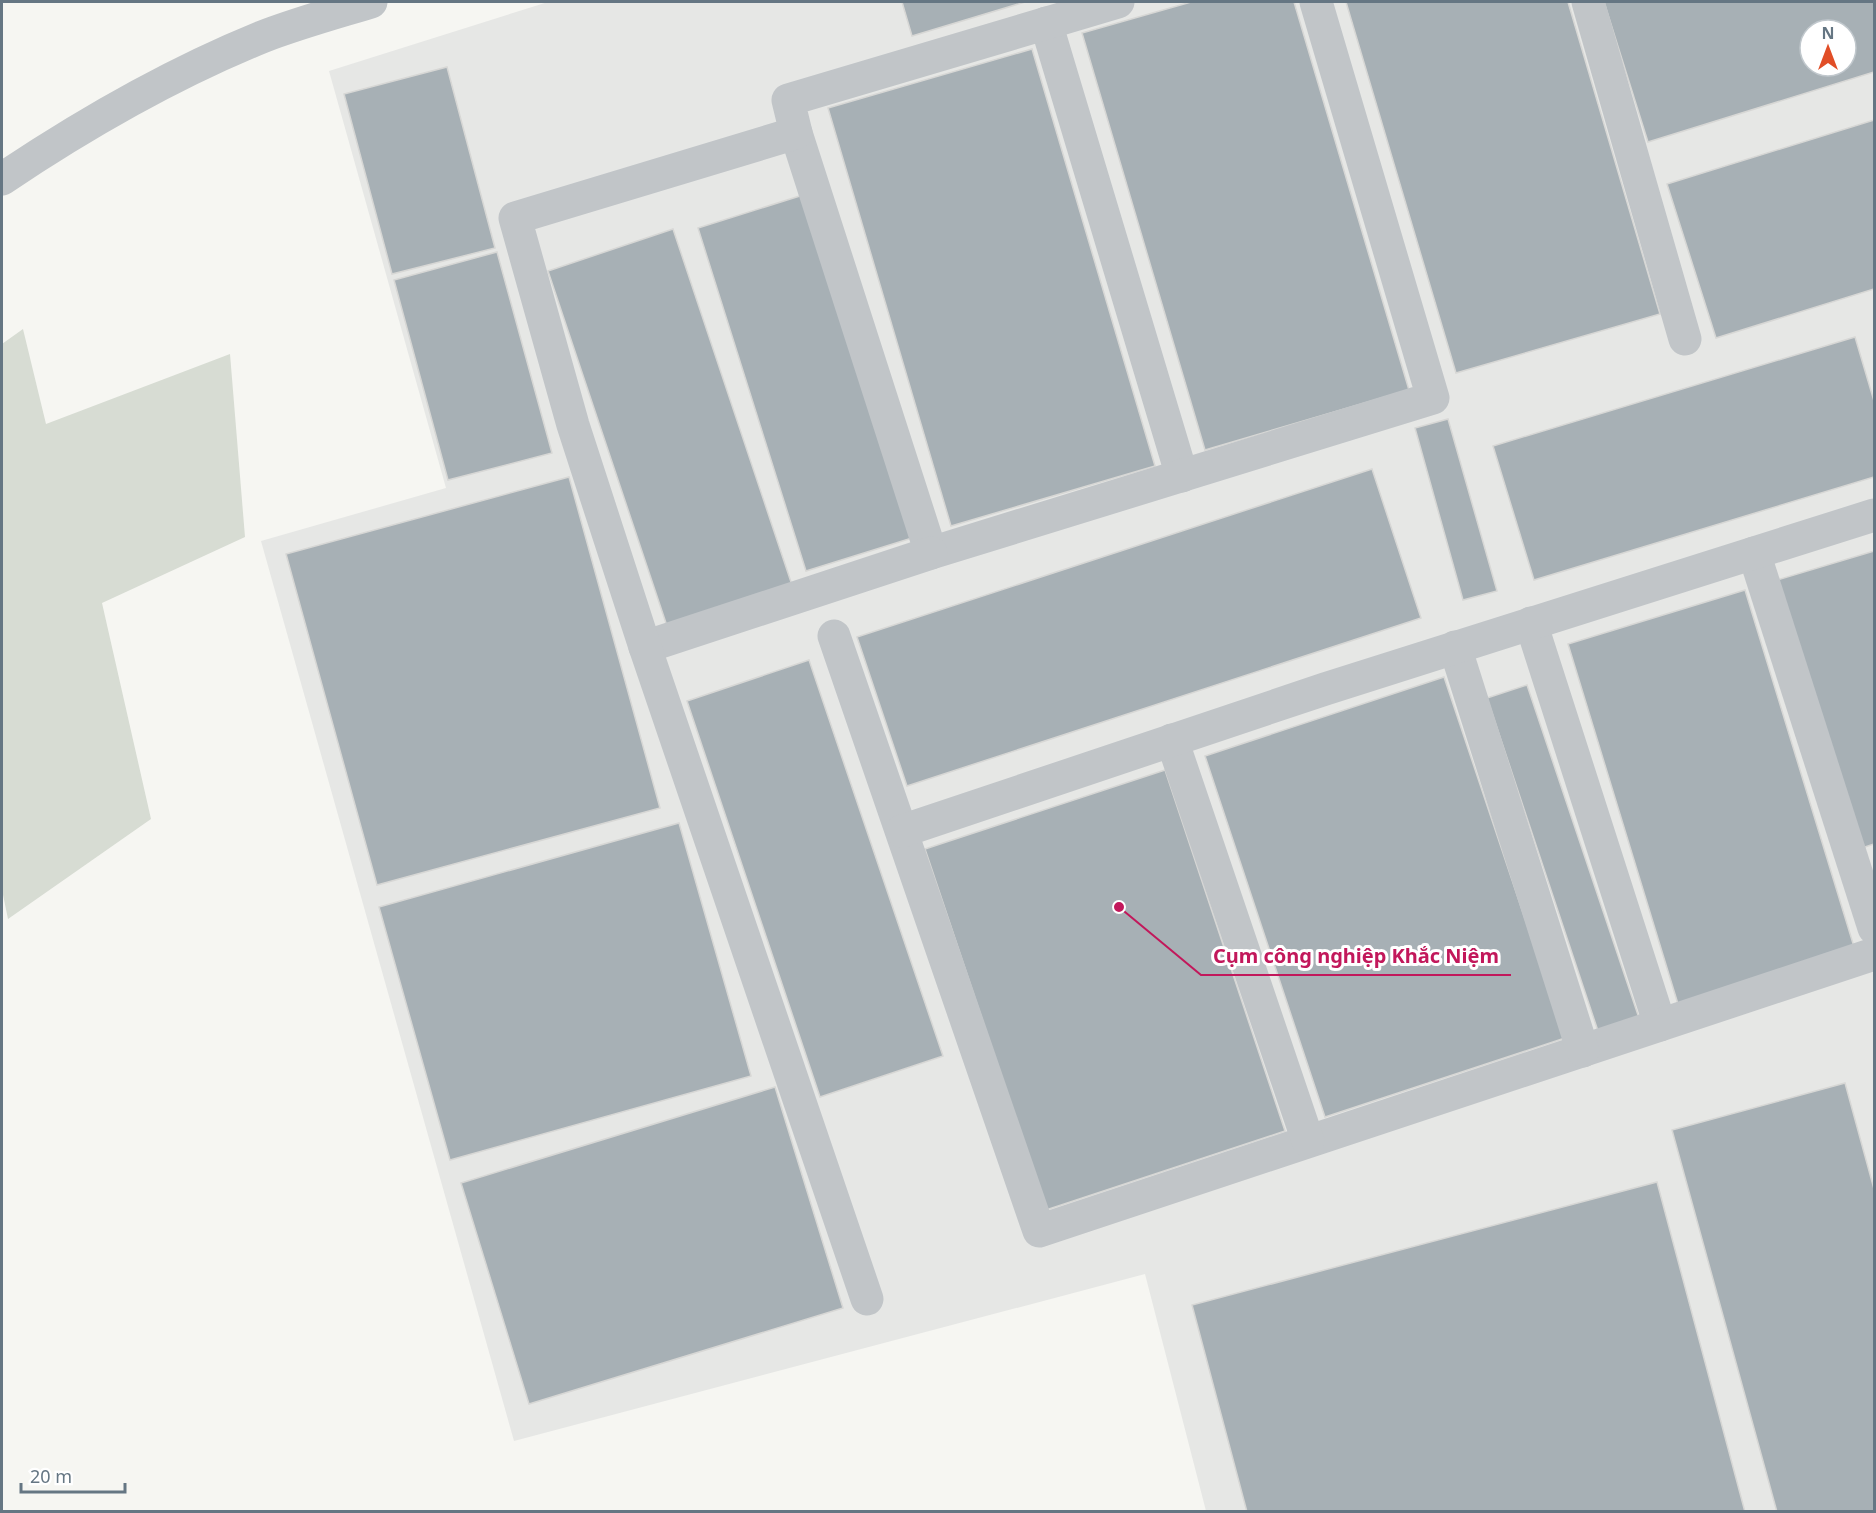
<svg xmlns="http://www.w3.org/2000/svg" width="1876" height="1513" font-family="'Noto Sans',sans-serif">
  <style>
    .built { fill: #e6e7e5; fill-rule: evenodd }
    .green { fill: #d7dcd3 }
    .building { fill: #a7b0b5; stroke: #d7d7d5; stroke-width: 1.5; fill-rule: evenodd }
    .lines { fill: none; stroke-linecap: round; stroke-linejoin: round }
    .minor { stroke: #c1c5c8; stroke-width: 33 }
    .leader { fill: none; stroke: #c2185b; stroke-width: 2 }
    .callout-dot { fill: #c2185b; stroke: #fff; stroke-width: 2 }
    .callout-label { font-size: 20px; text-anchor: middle; font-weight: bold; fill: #c2185b; stroke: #fff; stroke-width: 6; stroke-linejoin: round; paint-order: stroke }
  </style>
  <rect width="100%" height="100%" fill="#f6f6f2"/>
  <!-- built -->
  <path class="built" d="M548,2H1874V1511H1206L1145,1274L514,1441L261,541L446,488L329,71ZM1810,30H1846V66H1810Z"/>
  <!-- green -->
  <polygon class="green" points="23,329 46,424 230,354 245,537 102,603 151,819 8,919 2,890 2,344"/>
  <!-- building -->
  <g class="building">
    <polygon points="902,2 1025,2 912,36"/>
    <polygon points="1191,2 1294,2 1409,390 1205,450 1082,33"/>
    <polygon points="1346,2 1568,2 1660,314 1456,373"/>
    <path d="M1604,2H1874V72L1648,142ZM1810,30H1846V66H1810Z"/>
    <polygon points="1032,49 1155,466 951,526 828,108"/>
    <polygon points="447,67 495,248 392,274 344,94"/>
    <polygon points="1874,120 1874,289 1716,338 1667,184"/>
    <polygon points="803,195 912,538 806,571 698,228"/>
    <polygon points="673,229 793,588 668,629 548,271"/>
    <polygon points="497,252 552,453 448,480 394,280"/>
    <polygon points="1855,337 1874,401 1874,477 1534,580 1493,446"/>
    <polygon points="1448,419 1497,591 1463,600 1415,428"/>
    <polygon points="1372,469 1421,618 907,786 857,637"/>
    <polygon points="569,477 660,808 377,885 286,554"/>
    <polygon points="1874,551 1874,844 1859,849 1777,580"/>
    <polygon points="1745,590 1855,950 1678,1004 1568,644"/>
    <polygon points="809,660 943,1056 820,1097 687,701"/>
    <polygon points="1444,677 1565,1038 1325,1117 1205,756"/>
    <polygon points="1527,685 1640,1021 1599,1034 1487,698"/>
    <polygon points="1165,770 1285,1131 1046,1210 925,849"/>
    <polygon points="679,823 751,1076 450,1160 379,907"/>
    <polygon points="1845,1083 1874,1189 1874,1512 1777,1512 1672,1130"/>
    <polygon points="775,1087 843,1308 529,1404 461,1183"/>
    <polygon points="1657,1182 1745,1512 1247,1512 1192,1305"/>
  </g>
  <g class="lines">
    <!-- minor -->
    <g class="minor">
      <polyline points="1588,2 1685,339"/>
      <polyline points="1046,23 1182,476"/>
      <polyline points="796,133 931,553 1433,398 1316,2"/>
      <path d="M2,179C84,124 171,74 262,37C298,23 335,13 371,2"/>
      <polyline points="1754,553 1874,928"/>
      <polyline points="1531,623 1660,1025"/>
      <polyline points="834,636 1039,1231 1874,954"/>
      <polyline points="645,647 931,553"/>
      <polyline points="1455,647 1583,1051"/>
      <polyline points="1172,740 1308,1141"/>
      <polyline points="902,831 1325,689 1874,515"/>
      <polyline points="867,1299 645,647 573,425 515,218 796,133 788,100 1118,2"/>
    </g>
  </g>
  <!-- callouts -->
  <path class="leader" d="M1119 907L1201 975H1511"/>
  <circle class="callout-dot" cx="1119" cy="907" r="6"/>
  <g class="callout-label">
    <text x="1356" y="963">Cụm công nghiệp Khắc Niệm</text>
  </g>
  <!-- border -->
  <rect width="1876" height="1513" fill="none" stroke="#657683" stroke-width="6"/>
  <!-- north arrow -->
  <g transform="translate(1828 48)"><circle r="28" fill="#ffffff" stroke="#c1c8cd" stroke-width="1.5"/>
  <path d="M0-4.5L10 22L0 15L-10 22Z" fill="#e14e27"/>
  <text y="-9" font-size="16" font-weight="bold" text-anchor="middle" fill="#657683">N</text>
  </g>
  <!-- scale -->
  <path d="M21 1483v9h104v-9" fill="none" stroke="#657683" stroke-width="3"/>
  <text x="30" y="1483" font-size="18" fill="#657683" stroke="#ffffff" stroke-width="4.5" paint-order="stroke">20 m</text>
</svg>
